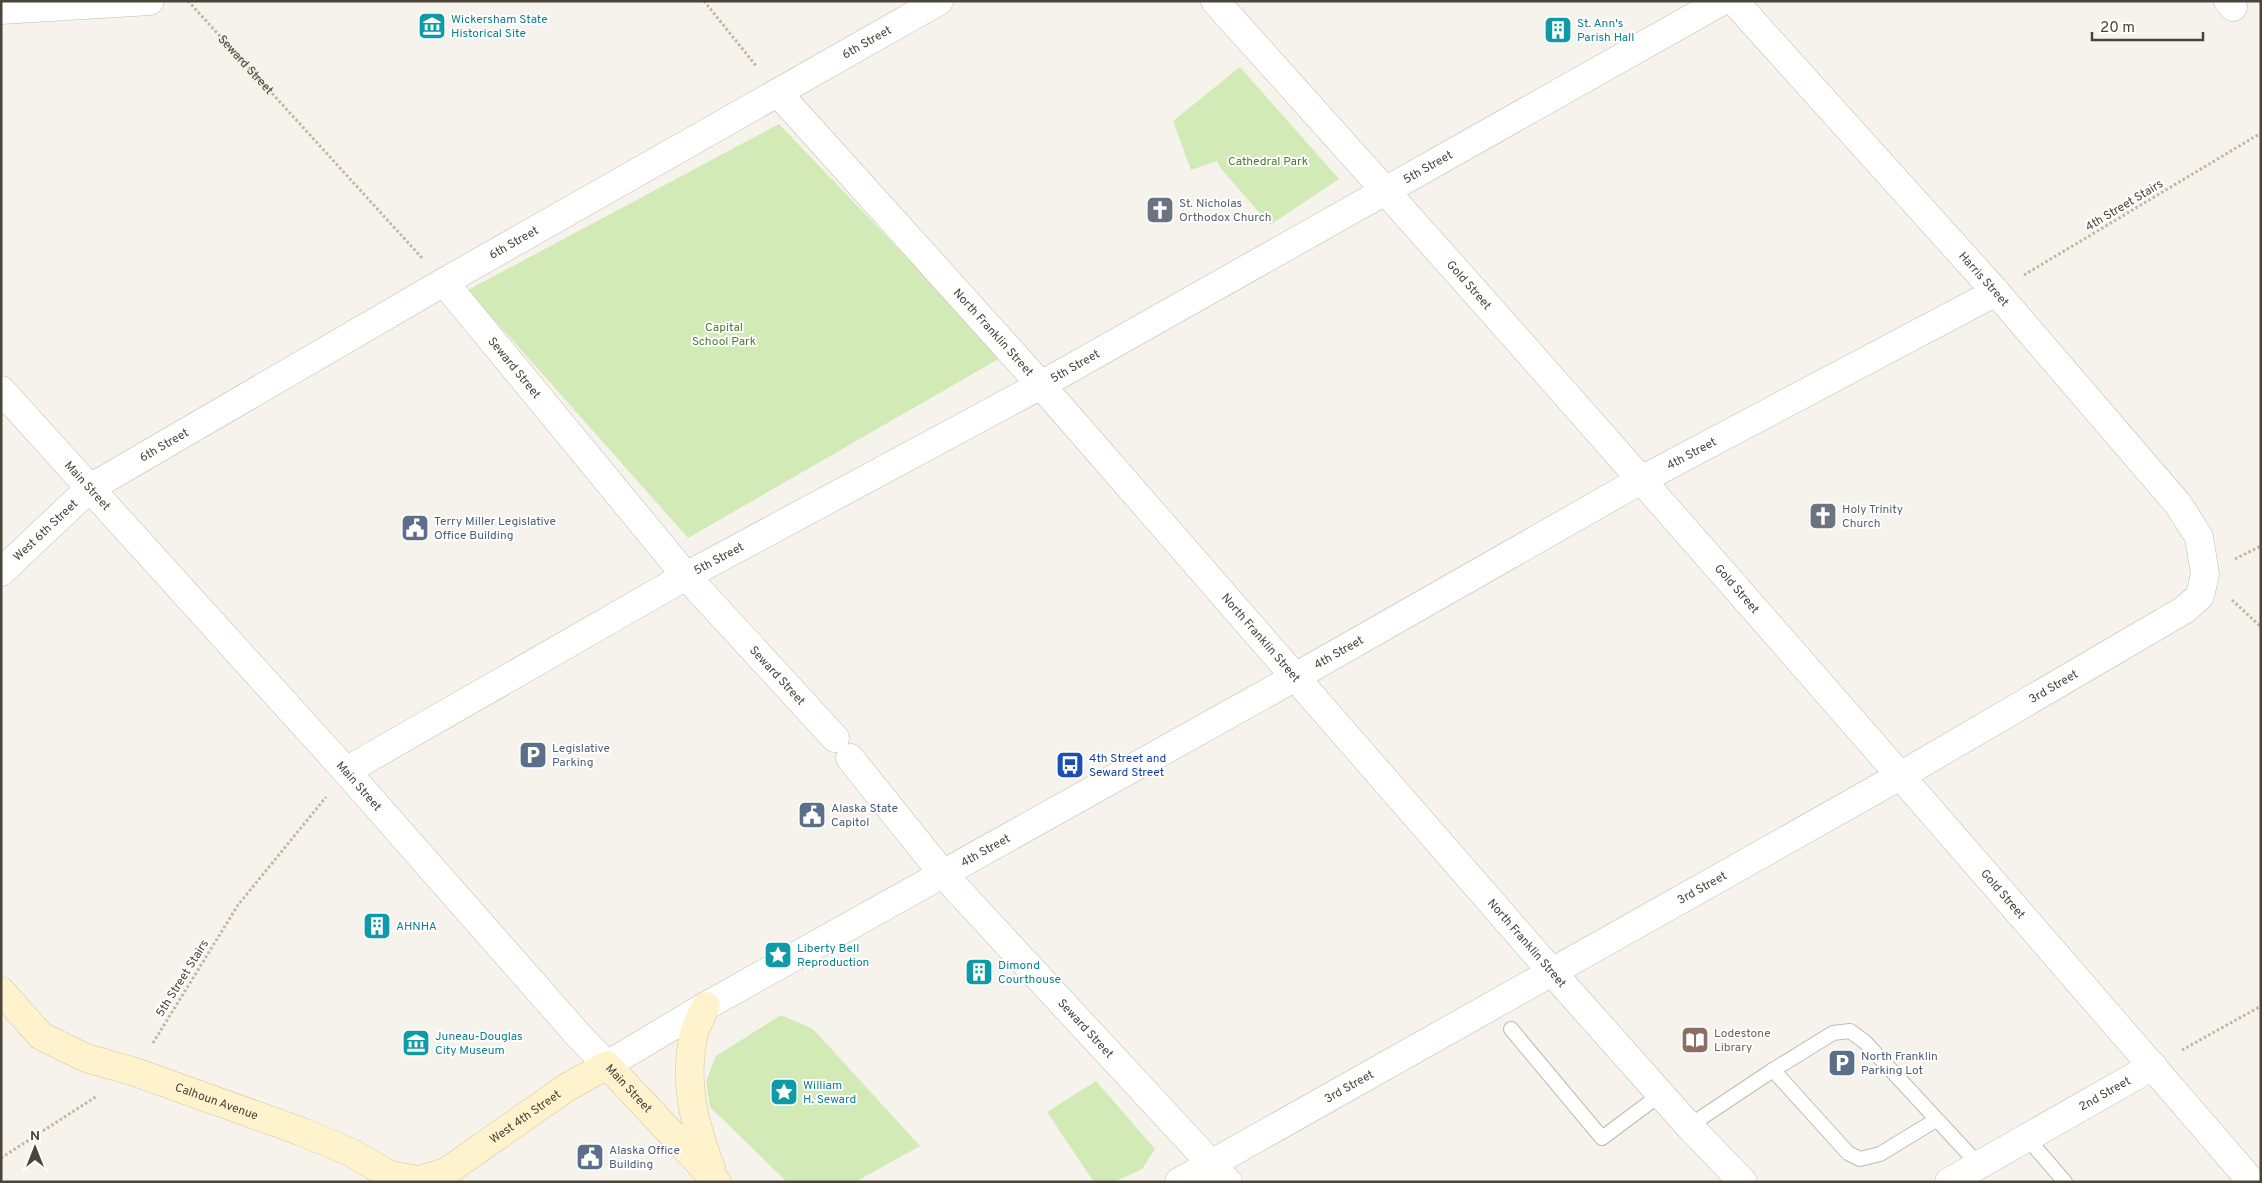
<svg xmlns="http://www.w3.org/2000/svg" width="2262" height="1183" font-family="Overpass,sans-serif">
  <style>
    .green { fill: #d2eab5 }
    .lines { fill: none; stroke-linecap: round; stroke-linejoin: round }
    .service-casing { stroke: #c2bbae; stroke-width: 16 }
    .minor-casing { stroke: #c2bbae; stroke-width: 29 }
    .tertiary-casing { stroke: #c2bbae; stroke-width: 29 }
    .secondary-casing { stroke: #d6c79b; stroke-width: 29 }
    .path { stroke: #c4b79f; stroke-width: 3; stroke-dasharray: 2.5 2.5; stroke-linecap: butt }
    .service { stroke: #fff; stroke-width: 14 }
    .minor { stroke: #fff; stroke-width: 28 }
    .tertiary { stroke: #fff; stroke-width: 28 }
    .secondary { stroke: #fff3cd; stroke-width: 28 }
    .labels { text-anchor: middle; stroke-width: 4; stroke-linejoin: round; paint-order: stroke }
    .culture-label { font-size: 12px; fill: #0d838f; stroke: #fff; text-anchor: start }
    .street-label { font-size: 12px; fill: #4b4439; stroke: #fff }
    .park-label { font-size: 12px; fill: #4a7f2a; stroke: #fff }
    .worship-label { font-size: 12px; fill: #5b616d; stroke: #fff; text-anchor: start }
    .service-label { font-size: 12px; fill: #4e5e75; stroke: #fff; text-anchor: start }
    .transit-label { font-size: 12px; fill: #164399; stroke: #fff; text-anchor: start }
    .education-label { font-size: 12px; fill: #785e54; stroke: #fff; text-anchor: start }
  </style>
  <rect width="100%" height="100%" fill="#f6f3ec"/>
  <!-- green -->
  <g class="green">
    <polygon points="1240,67 1339,179 1270,225 1222,170 1217,161 1191,170 1173,121"/>
    <polygon points="779,124 1002,357 688,538 468,290"/>
    <polygon points="781,1015 813,1029 920,1146 855,1182 787,1182 710,1107 706,1081 716,1056"/>
    <polygon points="1096,1081 1155,1149 1142,1169 1114,1182 1094,1182 1047,1112"/>
  </g>
  <g class="lines">
    <defs>
      <g id="service">
        <polyline points="1511,1029 1602,1138 1661,1094"/>
        <polyline points="1773,1070 1848,1153 1860,1159 1880,1154 1936,1120"/>
        <polyline points="1689,1126 1773,1070 1833,1033 1850,1031 1865,1042 1979,1165"/>
        <polyline points="2027,1138 2065,1182"/>
      </g>
      <g id="minor">
        <path id="s2" d="M1215,1C1566,390 1910,785 2252,1182"/>
        <polyline points="2228,1 2233,7"/>
        <path id="s3" d="M778,93L1041,385L1552,972"/>
        <path id="s4" d="M444,282L686,576L835,738"/>
        <path id="s5" d="M1,572L90,488L444,282L939,1"/>
        <path id="s6" d="M850,758L943,874L1228,1182"/>
        <path id="s7" d="M346,771L686,576L1041,385L1722,1"/>
        <path id="s8" d="M607,1065L706,1006L1267,693L1641,480L1996,292"/>
        <path id="s9" d="M1949,1182L2153,1066"/>
      </g>
      <g id="tertiary">
        <polyline points="1,10 150,1"/>
        <path id="s10" d="M1,390L346,771L579,1036L607,1065"/>
        <polyline points="1552,972 1689,1126 1743,1182"/>
        <path id="s11" d="M1179,1182L1900,776L2184,610L2200,596L2205,574L2199,537L2178,504L1996,292L1734,1"/>
      </g>
      <g id="secondary">
        <path id="s12" d="M1,991L41,1036L86,1058L135,1072L300,1131L350,1152L390,1175L419,1180L446,1172L566,1088L607,1065L717,1182"/>
        <path d="M706,1006C702,1015 696,1025 694,1034C683,1082 694,1123 711,1168"/>
      </g>
    </defs>
    <!-- service casing -->
    <use href="#service" class="service-casing"/>
    <!-- minor casing -->
    <use href="#minor" class="minor-casing"/>
    <!-- tertiary casing -->
    <use href="#tertiary" class="tertiary-casing"/>
    <!-- secondary casing -->
    <use href="#secondary" class="secondary-casing"/>
    <!-- path -->
    <g class="path">
      <path id="s1" d="M188,1L422,258"/>
      <polyline points="704,1 757,67"/>
      <polyline points="2024,275 2261,133"/>
      <polyline points="2235,559 2261,546"/>
      <polyline points="2232,600 2261,627"/>
      <polyline points="153,1043 238,905 326,797"/>
      <polyline points="2182,1050 2261,1006"/>
      <polyline points="1,1158 97,1096"/>
    </g>
    <!-- service -->
    <use href="#service" class="service"/>
    <!-- minor -->
    <use href="#minor" class="minor"/>
    <!-- tertiary -->
    <use href="#tertiary" class="tertiary"/>
    <!-- secondary -->
    <use href="#secondary" class="secondary"/>
  </g>
  <!-- icons -->
  <defs>
    <symbol id="museum-square" viewBox="-11 -11 22 22"><rect x="-9" y="-9" width="18" height="18" rx="4" fill="#0f9aa8" stroke="#fff"/><path d="M0-6L6-3V-2H-6V-3ZM-5-1h2V3h-2ZM-1-1h2V3h-2ZM3-1h2V3H3ZM-6 4H6V6H-6Z" fill="#fff"/></symbol>
    <symbol id="building-square" viewBox="-11 -11 22 22"><rect x="-9" y="-9" width="18" height="18" rx="4" fill="#0f9aa8" stroke="#fff"/><path d="M-4-6H4V6H1V3H-1V6H-4ZM-2.5-4.3h1.7v1.8h-1.7ZM.8-4.3h1.7v1.8H.8ZM-2.5-1h1.7V.8h-1.7ZM.8-1h1.7V.8H.8Z" fill="#fff"/></symbol>
    <symbol id="church-square" viewBox="-11 -11 22 22"><rect x="-9" y="-9" width="18" height="18" rx="4" fill="#6b7280" stroke="#fff"/><path d="M-1.2-6h2.4v3.5h3.3v2.4h-3.3V6h-2.4V-.1h-3.3v-2.4h3.3Z" fill="#fff"/></symbol>
    <symbol id="civic-square" viewBox="-11 -11 22 22"><rect x="-9" y="-9" width="18" height="18" rx="4" fill="#5c6f8a" stroke="#fff"/><path d="M-.6-6.5H3V-4.5H.6V-3L4-1V1h2V6H-6V1h2V-1L-.6-3ZM-1.2 2.5V6h2.4V2.5Z" fill="#fff"/></symbol>
    <symbol id="parking-square" viewBox="-11 -11 22 22"><rect x="-9" y="-9" width="18" height="18" rx="4" fill="#5c6f8a" stroke="#fff"/><path d="M-3.5-5.5H1a3.5 3.5 0 0 1 0 7H-1V5.5H-3.5ZM-1-3.4V-.6H.8a1.4 1.4 0 0 0 0-2.8Z" fill="#fff"/></symbol>
    <symbol id="bus-square" viewBox="-11 -11 22 22"><rect x="-9" y="-9" width="18" height="18" rx="4" fill="#1a4fb4" stroke="#fff"/><path d="M-5-6H5V4H4V6H2V4H-2V6H-4V4H-5ZM-3.5-4V0h7V-4ZM-3.5 1.2v1.5H-2V1.2ZM2 1.2v1.5H3.5V1.2Z" fill="#fff"/></symbol>
    <symbol id="sight-square" viewBox="-11 -11 22 22"><rect x="-9" y="-9" width="18" height="18" rx="4" fill="#0f9aa8" stroke="#fff"/><path d="M0-6L1.8-2.2L6-1.7L2.9 1.2L3.7 5.4L0 3.3L-3.7 5.4L-2.9 1.2L-6-1.7L-1.8-2.2Z" fill="#fff"/></symbol>
    <symbol id="library-square" viewBox="-11 -11 22 22"><rect x="-9" y="-9" width="18" height="18" rx="4" fill="#8d6e63" stroke="#fff"/><path d="M-6-4Q-3-5.5-.7-3.5V5Q-3 3-6 4ZM6-4Q3-5.5 .7-3.5V5Q3 3 6 4Z" fill="#fff"/></symbol>
  </defs>
  <g fill-rule="evenodd">
    <use href="#museum-square" x="416" y="10" width="32" height="32"/>
    <use href="#building-square" x="1542" y="14" width="32" height="32"/>
    <use href="#church-square" x="1144" y="194" width="32" height="32"/>
    <use href="#church-square" x="1807" y="500" width="32" height="32"/>
    <use href="#civic-square" x="399" y="512" width="32" height="32"/>
    <use href="#parking-square" x="517" y="739" width="32" height="32"/>
    <use href="#bus-square" x="1054" y="749" width="32" height="32"/>
    <use href="#civic-square" x="796" y="799" width="32" height="32"/>
    <use href="#building-square" x="361" y="910" width="32" height="32"/>
    <use href="#sight-square" x="762" y="939" width="32" height="32"/>
    <use href="#building-square" x="963" y="956" width="32" height="32"/>
    <use href="#library-square" x="1679" y="1024" width="32" height="32"/>
    <use href="#museum-square" x="400" y="1027" width="32" height="32"/>
    <use href="#parking-square" x="1826" y="1047" width="32" height="32"/>
    <use href="#sight-square" x="768" y="1076" width="32" height="32"/>
    <use href="#civic-square" x="574" y="1141" width="32" height="32"/>
  </g>
  <g class="labels">
    <!-- culture labels -->
    <g class="culture-label">
      <text x="451" y="23">Wickersham State<tspan x="451" dy="14">Historical Site</tspan></text>
      <text x="1577" y="27">St. Ann's<tspan x="1577" dy="14">Parish Hall</tspan></text>
      <text x="396" y="930">AHNHA</text>
      <text x="797" y="952">Liberty Bell<tspan x="797" dy="14">Reproduction</tspan></text>
      <text x="998" y="969">Dimond<tspan x="998" dy="14">Courthouse</tspan></text>
      <text x="435" y="1040">Juneau-Douglas<tspan x="435" dy="14">City Museum</tspan></text>
      <text x="803" y="1089">William<tspan x="803" dy="14">H. Seward</tspan></text>
    </g>
    <!-- street labels -->
    <g class="street-label">
      <text dy="4" stroke="none"><textPath href="#s5" startOffset="1018">6th Street</textPath></text>
      <text dy="4" stroke="none"><textPath href="#s1" startOffset="86">Seward Street</textPath></text>
      <text dy="4" stroke="none"><textPath href="#s7" startOffset="1239">5th Street</textPath></text>
      <text transform="translate(2124 205) rotate(-31)" y="4">4th Street Stairs</text>
      <text dy="4" stroke="none"><textPath href="#s5" startOffset="612">6th Street</textPath></text>
      <text transform="translate(1984 279) rotate(48)" y="4">Harris Street</text>
      <text dy="4" stroke="none"><textPath href="#s2" startOffset="381">Gold Street</textPath></text>
      <text dy="4" stroke="none"><textPath href="#s3" startOffset="322">North Franklin Street</textPath></text>
      <text dy="4" stroke="none"><textPath href="#s7" startOffset="834">5th Street</textPath></text>
      <text dy="4" stroke="none"><textPath href="#s4" startOffset="111">Seward Street</textPath></text>
      <text dy="4" stroke="none"><textPath href="#s5" startOffset="208">6th Street</textPath></text>
      <text dy="4" stroke="none"><textPath href="#s8" startOffset="1245">4th Street</textPath></text>
      <text dy="4" stroke="none"><textPath href="#s10" startOffset="129">Main Street</textPath></text>
      <text dy="4" stroke="none"><textPath href="#s5" startOffset="61">West 6th Street</textPath></text>
      <text dy="4" stroke="none"><textPath href="#s7" startOffset="429">5th Street</textPath></text>
      <text dy="4" stroke="none"><textPath href="#s2" startOffset="786">Gold Street</textPath></text>
      <text dy="4" stroke="none"><textPath href="#s3" startOffset="728">North Franklin Street</textPath></text>
      <text dy="4" stroke="none"><textPath href="#s8" startOffset="840">4th Street</textPath></text>
      <text dy="4" stroke="none"><textPath href="#s4" startOffset="516">Seward Street</textPath></text>
      <text dy="4" stroke="none"><textPath href="#s11" startOffset="1005">3rd Street</textPath></text>
      <text dy="4" stroke="none"><textPath href="#s10" startOffset="534">Main Street</textPath></text>
      <text dy="4" stroke="none"><textPath href="#s8" startOffset="435">4th Street</textPath></text>
      <text dy="4" stroke="none"><textPath href="#s11" startOffset="600">3rd Street</textPath></text>
      <text dy="4" stroke="none"><textPath href="#s2" startOffset="1191">Gold Street</textPath></text>
      <text transform="translate(1527 943) rotate(49)" y="4">North Franklin Street</text>
      <text transform="translate(182 978) rotate(-58)" y="4">5th Street Stairs</text>
      <text dy="4" stroke="none"><textPath href="#s6" startOffset="359">Seward Street</textPath></text>
      <text dy="4" stroke="none"><textPath href="#s11" startOffset="195">3rd Street</textPath></text>
      <text dy="4" stroke="none"><textPath href="#s12" startOffset="720">Main Street</textPath></text>
      <text dy="4" stroke="none"><textPath href="#s9" startOffset="179">2nd Street</textPath></text>
      <text dy="4" stroke="none"><textPath href="#s12" startOffset="248">Calhoun Avenue</textPath></text>
      <text dy="4" stroke="none"><textPath href="#s12" startOffset="591">West 4th Street</textPath></text>
    </g>
    <!-- park labels -->
    <g class="park-label">
      <text x="1268" y="165">Cathedral Park</text>
      <text x="724" y="331">Capital<tspan x="724" dy="14">School Park</tspan></text>
    </g>
    <!-- worship labels -->
    <g class="worship-label">
      <text x="1179" y="207">St. Nicholas<tspan x="1179" dy="14">Orthodox Church</tspan></text>
      <text x="1842" y="513">Holy Trinity<tspan x="1842" dy="14">Church</tspan></text>
    </g>
    <!-- service labels -->
    <g class="service-label">
      <text x="434" y="525">Terry Miller Legislative<tspan x="434" dy="14">Office Building</tspan></text>
      <text x="552" y="752">Legislative<tspan x="552" dy="14">Parking</tspan></text>
      <text x="831" y="812">Alaska State<tspan x="831" dy="14">Capitol</tspan></text>
      <text x="1861" y="1060">North Franklin<tspan x="1861" dy="14">Parking Lot</tspan></text>
      <text x="609" y="1154">Alaska Office<tspan x="609" dy="14">Building</tspan></text>
    </g>
    <!-- transit labels -->
    <g class="transit-label">
      <text x="1089" y="762">4th Street and<tspan x="1089" dy="14">Seward Street</tspan></text>
    </g>
    <!-- education labels -->
    <g class="education-label">
      <text x="1714" y="1037">Lodestone<tspan x="1714" dy="14">Library</tspan></text>
    </g>
  </g>
  <!-- border -->
  <rect width="2262" height="1183" fill="none" stroke="#4b4439" stroke-width="5"/>
  <!-- north arrow -->
  <g transform="translate(35 1148)" stroke="#ffffff" stroke-width="4" paint-order="stroke">
  <path d="M0-4L9 19L0 12L-9 19Z" fill="#4b4439"/>
  <text y="-8" font-size="14" font-weight="bold" text-anchor="middle" fill="#4b4439">N</text>
  </g>
  <!-- scale -->
  <path d="M2092 32v8h111v-8" fill="none" stroke="#4b4439" stroke-width="2.5"/>
  <text x="2100" y="32" font-size="15" fill="#4b4439" stroke="#ffffff" stroke-width="4" paint-order="stroke">20 m</text>
</svg>
